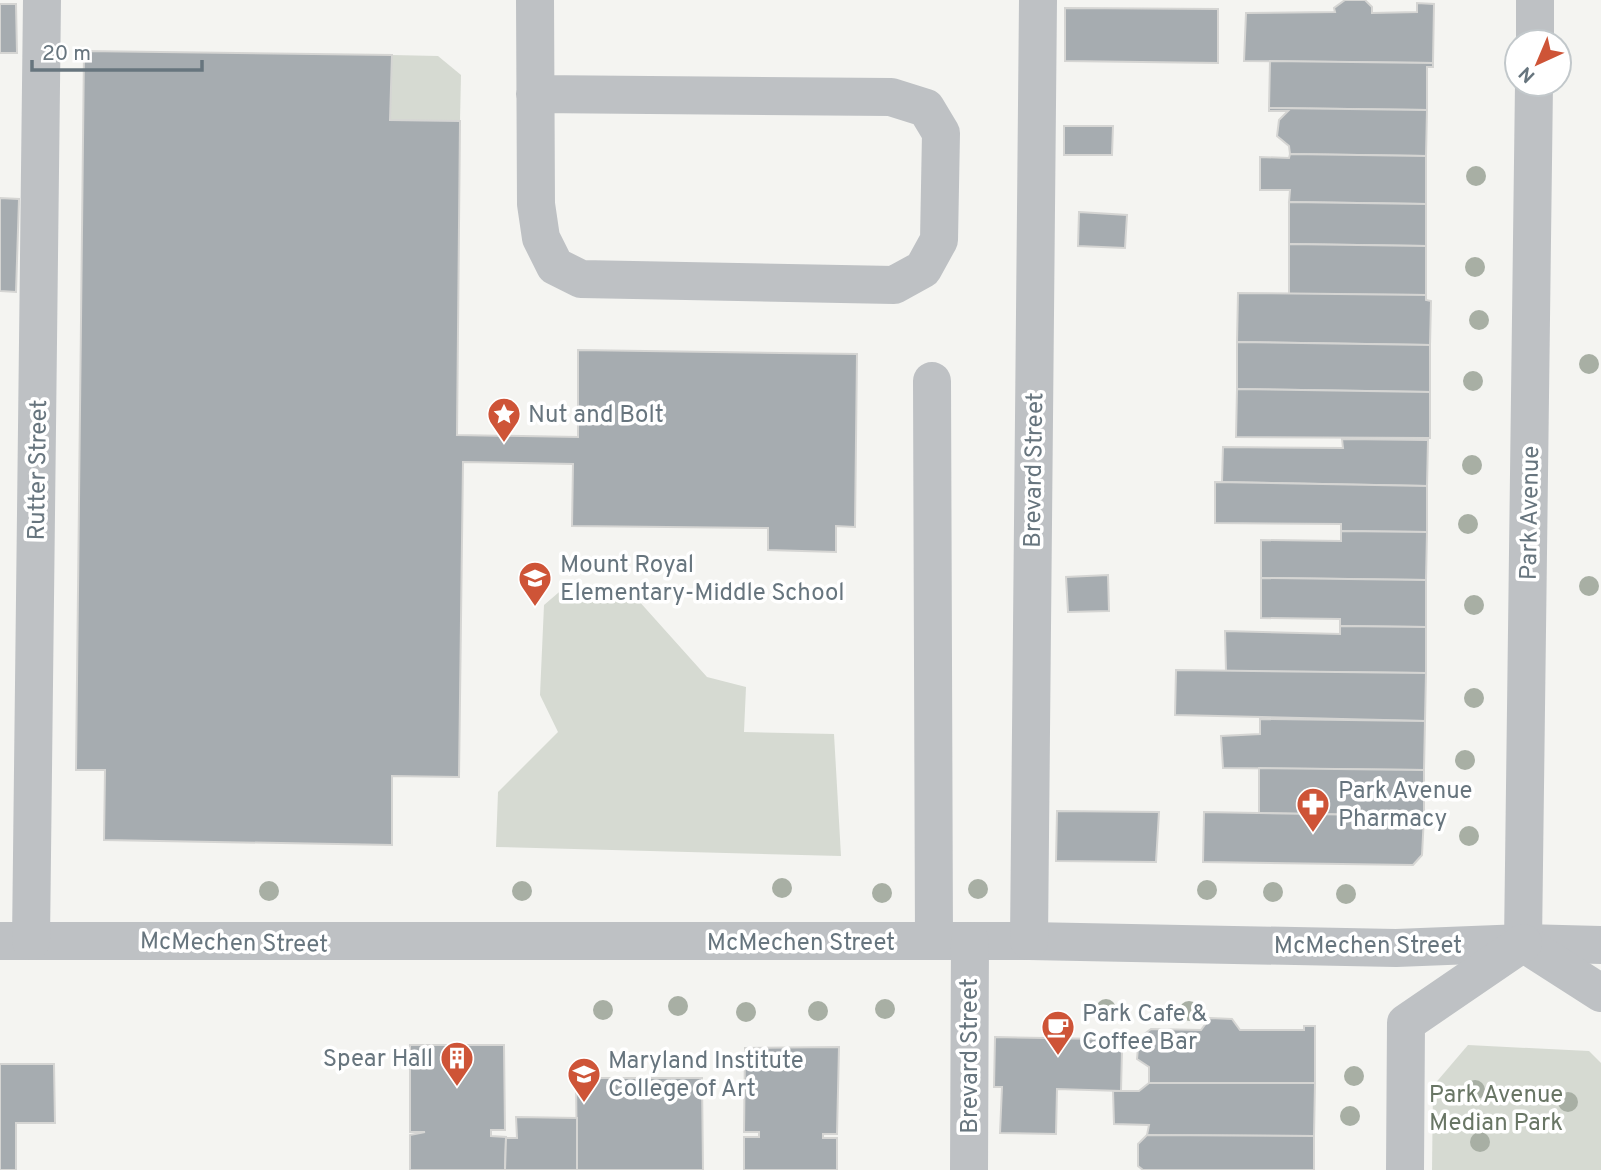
<svg xmlns="http://www.w3.org/2000/svg" width="1601" height="1170" font-family="Overpass,sans-serif">
  <style>
    .green { fill: #d6dad2 }
    .building { fill: #a6acb0; stroke: #d5d5d3; stroke-width: 2 }
    .lines { fill: none; stroke-linecap: round; stroke-linejoin: round }
    .minor { stroke: #bec1c4; stroke-width: 38 }
    .tree { fill: #a8afa4 }
    .labels { text-anchor: middle; stroke-width: 7; stroke-linejoin: round; paint-order: stroke }
    .poi-label { font-size: 24px; fill: #67757e; stroke: #fff; text-anchor: start }
    .street-label { font-size: 24px; fill: #67757e; stroke: #fff }
    .park-label { font-size: 24px; fill: #697665; stroke: #fff }
  </style>
  <rect width="100%" height="100%" fill="#f4f4f1"/>
  <!-- green -->
  <g class="green">
    <polygon points="392,55 438,56 461,75 460,121 390,120"/>
    <polygon points="565,587 629,590 707,677 746,687 744,732 834,734 841,856 496,847 498,792 558,732 540,695 544,605"/>
    <polygon points="1468,1045 1589,1051 1601,1063 1601,1170 1432,1170 1433,1086"/>
  </g>
  <!-- building -->
  <g class="building">
    <polygon points="1345,0 1365,0 1372,7 1372,13 1417,12 1417,3 1434,4 1433,63 1244,61 1246,13 1335,12 1334,8"/>
    <polygon points="0,4 16,4 17,53 0,53"/>
    <polygon points="1065,8 1218,9 1218,63 1065,61"/>
    <polygon points="84,51 392,55 390,120 460,121 457,435 578,437 578,350 857,354 855,527 836,526 836,552 768,550 768,528 572,526 573,464 463,462 459,777 392,776 392,845 104,840 105,770 76,770"/>
    <polygon points="1270,61 1433,63 1433,67 1427,67 1427,110 1269,108"/>
    <polygon points="1269,108 1427,110 1426,156 1290,154 1289,146 1277,136 1279,120 1288,111 1269,111"/>
    <polygon points="1064,126 1113,126 1112,155 1064,155"/>
    <polygon points="1290,154 1426,156 1426,204 1289,202 1290,190 1260,190 1260,157 1289,158"/>
    <polygon points="0,198 19,199 16,292 0,291"/>
    <polygon points="1289,202 1426,204 1426,246 1289,244"/>
    <polygon points="1079,212 1127,215 1125,248 1078,246"/>
    <polygon points="1289,244 1426,246 1426,295 1289,294"/>
    <polygon points="1238,293 1426,295 1426,300 1431,301 1430,345 1237,342"/>
    <polygon points="1237,342 1430,345 1430,392 1237,389"/>
    <polygon points="1237,389 1430,392 1430,438 1236,437"/>
    <polygon points="1342,439 1428,440 1427,486 1222,482 1223,447 1343,448"/>
    <polygon points="1215,482 1427,486 1427,532 1341,531 1341,524 1215,523"/>
    <polygon points="1341,531 1427,532 1426,580 1261,578 1261,540 1341,541"/>
    <polygon points="1108,575 1109,611 1068,612 1066,577"/>
    <polygon points="1261,578 1426,580 1426,627 1340,626 1340,619 1261,618"/>
    <polygon points="1340,626 1426,627 1426,673 1226,671 1225,631 1340,634"/>
    <polygon points="1176,670 1426,673 1425,721 1175,715"/>
    <polygon points="1260,719 1425,721 1424,770 1223,768 1221,736 1260,734"/>
    <polygon points="1259,768 1424,770 1424,816 1259,813"/>
    <polygon points="1057,811 1159,812 1156,862 1056,861"/>
    <polygon points="1204,812 1424,816 1422,855 1413,865 1203,862"/>
    <polygon points="1210,1018 1232,1019 1240,1030 1304,1030 1304,1026 1315,1026 1315,1083 1149,1083 1149,1067 1137,1059 1139,1038 1151,1029 1201,1030"/>
    <polygon points="995,1037 1103,1039 1103,1050 1122,1050 1121,1091 1057,1089 1056,1134 1000,1133 1002,1087 994,1087"/>
    <polygon points="410,1045 504,1045 505,1130 491,1130 491,1136 506,1137 505,1170 410,1170 410,1135 425,1132 410,1132"/>
    <polygon points="839,1047 837,1134 823,1134 823,1138 837,1138 837,1170 744,1170 744,1137 759,1137 759,1132 744,1132 745,1048"/>
    <polygon points="0,1064 54,1064 55,1123 16,1123 16,1170 0,1170"/>
    <polygon points="576,1078 702,1078 703,1170 577,1170"/>
    <polygon points="1149,1083 1315,1083 1314,1136 1147,1135 1149,1125 1114,1124 1113,1091 1139,1091"/>
    <polygon points="516,1117 577,1118 577,1170 505,1170 506,1138 517,1138"/>
    <polygon points="1147,1135 1314,1136 1314,1170 1143,1170 1138,1166 1138,1144"/>
  </g>
  <g class="lines">
    <!-- minor -->
    <g class="minor">
      <polyline points="535,0 536,204 541,238 555,266 581,279 894,285 923,269 939,240 941,133 926,108 891,97 535,94"/>
      <polyline points="1535,42 1535,0"/>
      <polyline points="932,381 934,941"/>
      <polyline points="0,941 1029,941 1396,948 1523,943 1601,945"/>
      <polyline points="31,941 42,0"/>
      <polyline points="1029,941 1038,0"/>
      <polyline points="1523,943 1534,84"/>
      <polyline points="1523,943 1601,993"/>
      <polyline points="969,1170 970,941"/>
      <polyline points="1405,1170 1406,1023 1523,943"/>
    </g>
  </g>
  <!-- trees -->
  <g class="tree">
    <circle cx="1476" cy="176" r="10"/>
    <circle cx="1475" cy="267" r="10"/>
    <circle cx="1479" cy="320" r="10"/>
    <circle cx="1589" cy="364" r="10"/>
    <circle cx="1473" cy="381" r="10"/>
    <circle cx="1472" cy="465" r="10"/>
    <circle cx="1468" cy="524" r="10"/>
    <circle cx="1589" cy="586" r="10"/>
    <circle cx="1474" cy="605" r="10"/>
    <circle cx="1474" cy="698" r="10"/>
    <circle cx="1465" cy="760" r="10"/>
    <circle cx="1469" cy="836" r="10"/>
    <circle cx="782" cy="888" r="10"/>
    <circle cx="978" cy="889" r="10"/>
    <circle cx="1207" cy="890" r="10"/>
    <circle cx="269" cy="891" r="10"/>
    <circle cx="522" cy="891" r="10"/>
    <circle cx="1273" cy="892" r="10"/>
    <circle cx="882" cy="893" r="10"/>
    <circle cx="1346" cy="894" r="10"/>
    <circle cx="678" cy="1006" r="10"/>
    <circle cx="885" cy="1009" r="10"/>
    <circle cx="1106" cy="1009" r="10"/>
    <circle cx="603" cy="1010" r="10"/>
    <circle cx="818" cy="1011" r="10"/>
    <circle cx="1189" cy="1011" r="10"/>
    <circle cx="746" cy="1012" r="10"/>
    <circle cx="1354" cy="1076" r="10"/>
    <circle cx="1475" cy="1090" r="10"/>
    <circle cx="1568" cy="1102" r="10"/>
    <circle cx="1350" cy="1116" r="10"/>
    <circle cx="1480" cy="1142" r="10"/>
  </g>
  <!-- icons -->
  <defs>
    <symbol id="sight-pin" viewBox="-11 -11 22 30"><path d="M0 17L-7.5 6A9.5 9.5 0 1 1 7.5 6Z" fill="#ce5437" stroke="#fff"/><path d="M0-6L1.8-2.2L6-1.7L2.9 1.2L3.7 5.4L0 3.3L-3.7 5.4L-2.9 1.2L-6-1.7L-1.8-2.2Z" fill="#fff"/></symbol>
    <symbol id="school-pin" viewBox="-11 -11 22 30"><path d="M0 17L-7.5 6A9.5 9.5 0 1 1 7.5 6Z" fill="#ce5437" stroke="#fff"/><path d="M0-5L7-2L0 1L-7-2ZM-4 1L0 2.5L4 1V4Q0 6-4 4Z" fill="#fff"/></symbol>
    <symbol id="pharmacy-pin" viewBox="-11 -11 22 30"><path d="M0 17L-7.5 6A9.5 9.5 0 1 1 7.5 6Z" fill="#ce5437" stroke="#fff"/><path d="M-2-6h4v4h4v4h-4v4h-4v-4h-4v-4h4Z" fill="#fff"/></symbol>
    <symbol id="cafe-pin" viewBox="-11 -11 22 30"><path d="M0 17L-7.5 6A9.5 9.5 0 1 1 7.5 6Z" fill="#ce5437" stroke="#fff"/><path d="M-5.5-4.5H6V0H3Q3 3.5 0 3.5H-2.5Q-5.5 3.5-5.5 0ZM3-3.2v2h1.7v-2ZM-6 4.5H4V6H-6Z" fill="#fff"/></symbol>
    <symbol id="building-pin" viewBox="-11 -11 22 30"><path d="M0 17L-7.5 6A9.5 9.5 0 1 1 7.5 6Z" fill="#ce5437" stroke="#fff"/><path d="M-4-6H4V6H1V3H-1V6H-4ZM-2.5-4.3h1.7v1.8h-1.7ZM.8-4.3h1.7v1.8H.8ZM-2.5-1h1.7V.8h-1.7ZM.8-1h1.7V.8H.8Z" fill="#fff"/></symbol>
    <symbol id="university-pin" viewBox="-11 -11 22 30"><path d="M0 17L-7.5 6A9.5 9.5 0 1 1 7.5 6Z" fill="#ce5437" stroke="#fff"/><path d="M0-5L7-2L0 1L-7-2ZM-4 1L0 2.5L4 1V4Q0 6-4 4Z" fill="#fff"/></symbol>
  </defs>
  <g fill-rule="evenodd">
    <use href="#sight-pin" x="485" y="395" width="38" height="52"/>
    <use href="#school-pin" x="516" y="559" width="38" height="52"/>
    <use href="#pharmacy-pin" x="1294" y="785" width="38" height="52"/>
    <use href="#cafe-pin" x="1039" y="1008" width="38" height="52"/>
    <use href="#building-pin" x="438" y="1039" width="38" height="52"/>
    <use href="#university-pin" x="565" y="1055" width="38" height="52"/>
  </g>
  <g class="labels">
    <!-- poi labels -->
    <g class="poi-label">
      <text x="528" y="422">Nut and Bolt</text>
      <text x="560" y="572">Mount Royal<tspan x="560" dy="28">Elementary-Middle School</tspan></text>
      <text x="1338" y="798">Park Avenue<tspan x="1338" dy="28">Pharmacy</tspan></text>
      <text x="1082" y="1021">Park Cafe &amp;<tspan x="1082" dy="28">Coffee Bar</tspan></text>
      <text x="433" y="1066" text-anchor="end">Spear Hall</text>
      <text x="608" y="1068">Maryland Institute<tspan x="608" dy="28">College of Art</tspan></text>
    </g>
    <!-- street labels -->
    <g class="street-label">
      <text transform="translate(37 470) rotate(-89)" y="8">Rutter Street</text>
      <text transform="translate(1033 470) rotate(-89)" y="8">Brevard Street</text>
      <text transform="translate(1529 513) rotate(-89)" y="8">Park Avenue</text>
      <text transform="translate(234 942) rotate(1)" y="8">McMechen Street</text>
      <text x="801" y="950">McMechen Street</text>
      <text x="1368" y="953">McMechen Street</text>
      <text transform="translate(969 1056) rotate(-90)" y="8">Brevard Street</text>
    </g>
    <!-- park labels -->
    <g class="park-label">
      <text x="1496" y="1102">Park Avenue<tspan x="1496" dy="28">Median Park</tspan></text>
    </g>
  </g>
  <!-- north arrow -->
  <g transform="translate(1538 63) rotate(224)"><circle r="33" fill="#ffffff" stroke="#c2c8cb" stroke-width="2"/>
  <path d="M0-5L12 26L0 18L-12 26Z" fill="#ce5437"/>
  <text y="-10" font-size="19" font-weight="bold" text-anchor="middle" fill="#67757e">N</text>
  </g>
  <!-- scale -->
  <path d="M32 60v10h170v-10" fill="none" stroke="#67757e" stroke-width="3.5"/>
  <text x="42" y="60" font-size="21" fill="#67757e" stroke="#ffffff" stroke-width="5" paint-order="stroke">20 m</text>
</svg>
